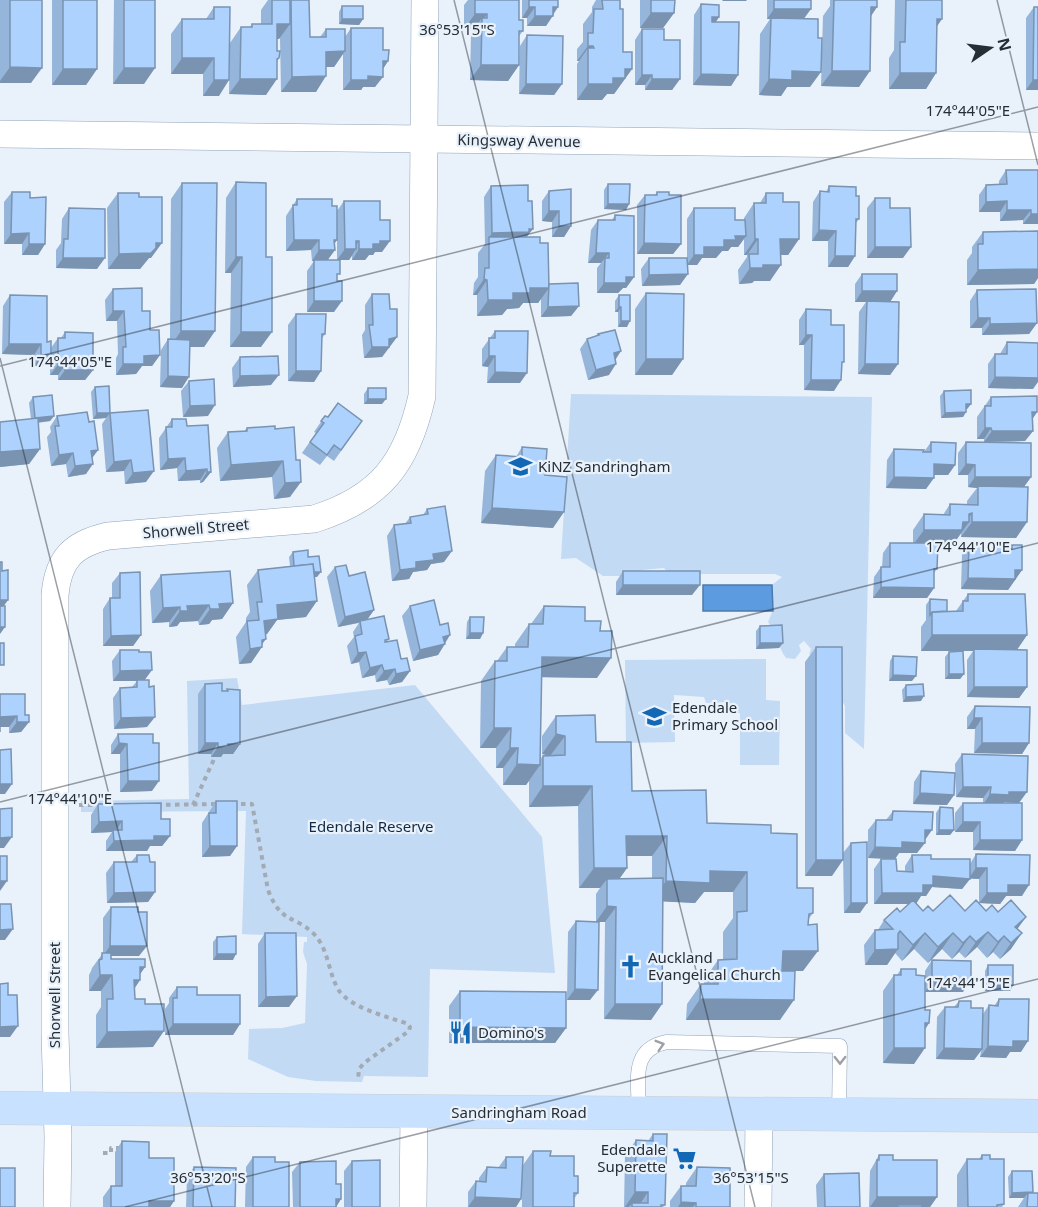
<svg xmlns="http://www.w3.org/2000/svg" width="1038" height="1207" font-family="'Noto Sans',sans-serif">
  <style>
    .green { fill: #c3daf4 }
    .water { fill: #5c9bdf; stroke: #4c7aac; stroke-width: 1.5 }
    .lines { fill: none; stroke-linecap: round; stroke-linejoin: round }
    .lane-casing { stroke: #8fa2b7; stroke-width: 15 }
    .street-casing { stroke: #8fa2b7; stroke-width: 28 }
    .primary-casing { stroke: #cbcdcf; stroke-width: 34 }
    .path { stroke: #a2aab3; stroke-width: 4; stroke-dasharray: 4.5 4.5; stroke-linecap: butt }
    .lane { stroke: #fff; stroke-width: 14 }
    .street { stroke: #fff; stroke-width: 27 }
    .primary { stroke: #c8e1fe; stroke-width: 33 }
    .wall { fill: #95b5da; fill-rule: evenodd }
    .shaded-wall { fill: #7993b1 }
    .building { fill: #add2fd; stroke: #7993b1; stroke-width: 1.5 }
    .oneway { stroke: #9da0a4 }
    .ticks { fill: none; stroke: #252d35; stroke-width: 1.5; stroke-opacity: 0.45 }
    .labels { text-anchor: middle; stroke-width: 4.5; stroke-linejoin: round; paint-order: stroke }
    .street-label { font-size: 15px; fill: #252d35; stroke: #e9f1fb }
    .poi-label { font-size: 15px; fill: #252d35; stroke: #e9f1fb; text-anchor: start }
    .park-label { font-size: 15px; fill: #112b47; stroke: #e9f1fb }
    .ticks-label { font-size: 15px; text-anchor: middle; fill: #252d35; stroke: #e9f1fb; stroke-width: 4.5; stroke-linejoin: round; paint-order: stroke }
  </style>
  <rect width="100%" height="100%" fill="#e9f1fb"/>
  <!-- green -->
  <g class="green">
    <path d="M571,394L872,397L864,749L845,733V706L819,657L809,654L811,649L804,641L799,645L801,651L795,659L786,658C777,646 778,633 768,622L773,610L772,585L782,577L775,574H669L664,568L642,570L636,576H603L576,558L561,559Z"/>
    <polygon points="766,659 766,700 780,701 779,765 740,765 740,713 727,714 728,702 706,703 704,697 674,695 675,742 626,743 625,660"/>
    <polygon points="237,678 242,705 415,685 542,837 555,973 430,969 428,1077 364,1076 362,1082 316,1081 288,1077 248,1059 249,1029 282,1028 305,1023 307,964 303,952 304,942 307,942 307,937 242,934 246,811 81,812 81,801 189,799 187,681"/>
  </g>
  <!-- water -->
  <polygon class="water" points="703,585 772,585 773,611 703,611"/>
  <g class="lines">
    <defs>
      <path id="lane" d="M639,1113C639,1083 629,1049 667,1042L840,1046L839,1115"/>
      <g id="street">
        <polyline points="0,134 1038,146"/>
        <path d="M57,1207L58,1137L55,1033V595C58,559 73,544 108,536L314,519C381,498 407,463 422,396L425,0"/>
        <polyline points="413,1207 414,1112"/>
        <polyline points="758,1207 759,1115"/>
      </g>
      <polyline id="primary" points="0,1108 1038,1116"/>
    </defs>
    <!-- lane casing -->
    <use href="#lane" class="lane-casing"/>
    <!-- street casing -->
    <use href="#street" class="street-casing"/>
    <!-- primary casing -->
    <use href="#primary" class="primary-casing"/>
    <!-- path -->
    <g class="path">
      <path d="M232,804H252L268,890C282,925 293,914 314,934C329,950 328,972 338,989C349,1008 389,1017 408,1024L410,1027L409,1031L364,1063L359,1069L358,1080"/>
      <polyline points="79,805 102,805"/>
      <polyline points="157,805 216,804"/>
      <polyline points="193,805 215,757"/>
      <polyline points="103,1153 111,1153 111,1148 120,1148"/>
    </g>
    <!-- lane -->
    <use href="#lane" class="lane"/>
    <!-- street -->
    <use href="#street" class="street"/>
    <!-- primary -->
    <use href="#primary" class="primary"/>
  </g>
  <!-- wall -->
  <g class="wall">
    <polygon points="0,0 42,0 31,83 0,83"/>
    <polygon points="52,0 97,0 97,69 86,85 52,85"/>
    <polygon points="114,0 155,0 144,84 113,84"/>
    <polygon points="268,0 309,0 310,37 320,37 326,29 345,37 351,28 383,50 388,61 383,69 375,87 363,87 361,90 343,90 343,54 334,67 326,67 316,92 281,92 280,37 279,39 277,39 277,51 279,58 277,62 266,95 229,94 230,43 241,27 250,27 252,24 261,24 261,10"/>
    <polygon points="468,0 519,0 519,20 523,31 519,36 519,65 508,81 470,80 471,34 474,29 464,29 464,5"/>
    <polygon points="522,0 558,0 553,16 546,26 527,26 527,18 522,18"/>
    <polygon points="596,0 620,0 623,52 632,69 614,94 607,94 602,100 577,100 577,64 579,61 577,61 577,49 583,42 583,24 592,12 592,7"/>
    <polygon points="640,0 675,0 674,13 663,28 640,28"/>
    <polygon points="767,0 811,0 804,19 810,87 787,87 781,96 759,95 760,34 770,19 767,19"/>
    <polygon points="830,0 877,0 877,7 871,16 859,87 821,86 823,16 830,6"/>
    <polygon points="895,0 942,0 937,27 936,73 926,89 889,89 889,58 894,50"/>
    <polygon points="701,4 719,17 716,22 738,75 731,86 693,85 694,15"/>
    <polygon points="342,6 363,19 359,25 339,24 339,12"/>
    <polygon points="214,7 219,96 203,96 203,74 171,74 171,34 182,19 206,19"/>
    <polygon points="1034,7 1038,90 1026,90 1026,18"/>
    <polygon points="642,29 664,40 680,79 672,90 645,90 645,85 635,85 635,40"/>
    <polygon points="527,35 562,84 554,95 519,94 520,46"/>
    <polygon points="1006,170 1038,170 1038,224 1023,224 1023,220 1000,221 1000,212 979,212 979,195 986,185 999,185 999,181"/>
    <polygon points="236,182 261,347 230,347 231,273 225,273 226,198"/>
    <polygon points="182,183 215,331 204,347 190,347 182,388 160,387 161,350 168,339 170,339 171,199"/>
    <polygon points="608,184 629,204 626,210 604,209 604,190"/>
    <polygon points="491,186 527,237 540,243 549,284 579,306 571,316 541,317 541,299 538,303 523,303 519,308 507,309 502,315 477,316 477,295 473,295 474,283 478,277 478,253 485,244 484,197"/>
    <polygon points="829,186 856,196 859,219 856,223 855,256 848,267 828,267 828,241 812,241 813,202 820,191 826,192"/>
    <polygon points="549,191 571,226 564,237 552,237 552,222 542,221 542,201"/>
    <polygon points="12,192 30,198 45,244 38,255 22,255 22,244 4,244 4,202"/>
    <polygon points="657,192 669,195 681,244 673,254 637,254 637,205 645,195 655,195"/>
    <polygon points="118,193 139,197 151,258 149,258 140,269 108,269 107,208"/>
    <polygon points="766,193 783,202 799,239 788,255 781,255 770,281 754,281 752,283 739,284 738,270 747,257 747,255 744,255 744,239 738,247 731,247 728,251 722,251 716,258 702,258 697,265 687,265 680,285 642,286 641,269 649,258 687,258 687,219 694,208 735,220 744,220 744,218 754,203 760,203"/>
    <polygon points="875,198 890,208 903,258 867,258 867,208"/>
    <polygon points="297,199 332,206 337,211 344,201 380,220 382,252 375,252 373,255 369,255 365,260 352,260 352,256 349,260 337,260 337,240 334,244 335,250 327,260 337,278 334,312 307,312 307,271 314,261 312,261 311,250 286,251 286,216"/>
    <polygon points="69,208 97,269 56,268 56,250 61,243 62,219"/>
    <polygon points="615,215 634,277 626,288 623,288 618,293 597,293 597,268 601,263 588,263 591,230 598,220 612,220"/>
    <polygon points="1038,231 1038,278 1034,284 967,285 967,260 972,253 972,247 983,232"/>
    <polygon points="862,274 897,291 890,302 898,364 890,375 858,374 859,312 866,302 855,302 855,284"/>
    <polygon points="113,289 142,311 160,355 152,366 142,366 136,374 116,375 116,358 118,354 117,321 106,321 105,300"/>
    <polygon points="977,290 1037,323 1029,334 982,335 982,328 970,328 970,301"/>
    <polygon points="646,293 683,359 672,375 635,375 635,309"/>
    <polygon points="372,294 390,309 397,337 382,357 364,358 362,335 365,330 365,305"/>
    <polygon points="10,295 51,348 58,338 61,338 65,332 93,370 85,380 58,380 58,375 50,375 50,356 43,366 34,366 34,355 2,354 3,306"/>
    <polygon points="619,295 627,327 618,327 618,312 615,312 615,301"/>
    <polygon points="806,309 831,325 841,366 834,391 804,390 804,345 799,345 799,320"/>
    <polygon points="296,314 325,334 321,340 321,371 314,382 288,381 288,325"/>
    <polygon points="495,331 520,383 487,383 488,367 482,366 482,349"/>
    <polygon points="598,334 609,375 588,380 580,349 587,339 596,336"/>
    <polygon points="1007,342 1033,389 988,388 988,364 995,354 1000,354"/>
    <polygon points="240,357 271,385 233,387 232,368"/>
    <polygon points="189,381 208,416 183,417 181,391"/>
    <polygon points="95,387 110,413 146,482 125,484 124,471 106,472 102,424 106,418 93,419 91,392"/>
    <polygon points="368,388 382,404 364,404 364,394"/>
    <polygon points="944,391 971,404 967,409 966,409 966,412 963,417 941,418 940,396"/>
    <polygon points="33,397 54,416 50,421 38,423 40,449 29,464 0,467 0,422 31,419 29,403"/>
    <polygon points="991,397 1037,412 1032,419 1033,431 1025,441 984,442 984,439 977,439 977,417"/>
    <polygon points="57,416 89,422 98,450 92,458 86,474 68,477 66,464 51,466 47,437 51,432 50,427"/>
    <polygon points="325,416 328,417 362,421 334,461 327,456 320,465 302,453 316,433 314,432"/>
    <polygon points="172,419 187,426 211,472 203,482 200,483 200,480 178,481 177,468 160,470 159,438"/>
    <polygon points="294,427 290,497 274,499 272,477 220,481 217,448 228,432 244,431 247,428 275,429"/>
    <polygon points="931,442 955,465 948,475 934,475 926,489 886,488 887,460 894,449 924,452"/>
    <polygon points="966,442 1031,477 1024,487 1027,522 1016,538 961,537 961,533 952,546 937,546 937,569 934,573 934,588 927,598 873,598 874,577 881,567 882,567 883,553 890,543 913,543 913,530 924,514 943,515 950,504 967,505 967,501 977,488 968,487 968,475 958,475 958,453"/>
    <polygon points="522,447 545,475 553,528 481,523 485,471 496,455 516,457"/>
    <polygon points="427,509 444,562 431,564 427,570 413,572 409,579 392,581 387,536 394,525 405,524 410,517 423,515"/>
    <polygon points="969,544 1009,549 1012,545 1022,570 1008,590 961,589 962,555"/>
    <polygon points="293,552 308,557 317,577 315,577 306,617 277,620 267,634 265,635 262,645 251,663 239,664 236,637 246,622 246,618 250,612 247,585 258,570 290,566 289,557"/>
    <polygon points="335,567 349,576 374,610 367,620 389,639 386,642 410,671 402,682 389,685 387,680 376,682 375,675 362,678 359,662 351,664 347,646 354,637 353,632 359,623 338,627 327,577"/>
    <polygon points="623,571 692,595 616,595 616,582"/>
    <polygon points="120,573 141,635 133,646 103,646 103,609 110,598 112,598 112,583"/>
    <polygon points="161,575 233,603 222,619 212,620 209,624 199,625 198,621 180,622 177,626 169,627 169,622 152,623 150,591"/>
    <polygon points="968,594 1027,635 1017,650 1027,687 1019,698 967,697 967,660 973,651 921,651 921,627 926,620 926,605 930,599 947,611 956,611"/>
    <polygon points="410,606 440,625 445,644 438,655 413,661 402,616"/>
    <path d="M544,606L585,621L597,678L542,677L540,759L543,756L547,755L542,754V736L556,716L596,742L632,791L707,823L771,833L797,888L813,913L808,920L803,971H795L780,1020H686L687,1004L701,984H704V980L718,960H723V932L733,918V892H704L695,903L663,901L662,1004L651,1020L604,1019L605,922H599L590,1000H567L568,932L576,921L596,922V894L600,888H579L578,806L529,807V781L526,785H503V768H496V748H480L481,681L495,661H497L507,647H515V644L529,624H531ZM627,856H652V878L619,879L627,868Z"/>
    <polygon points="470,617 483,633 480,639 466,639 467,622"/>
    <polygon points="760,626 783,643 779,648 756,649 756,631"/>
    <polygon points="816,647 832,876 805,876 805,662"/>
    <polygon points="120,650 145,680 147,727 114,729 113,698 120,688 132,687 137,681 113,681 112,661"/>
    <polygon points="949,652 964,674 960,679 945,679 945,657"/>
    <polygon points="893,656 912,681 889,681 890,661"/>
    <polygon points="205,684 222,691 226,691 227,689 240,744 233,754 223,754 221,757 211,757 211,754 198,754 198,694"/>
    <polygon points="906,685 921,701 903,702 902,690"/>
    <polygon points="0,694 25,715 29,722 21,732 9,733 9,727 0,727"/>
    <polygon points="975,706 1029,743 1022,754 974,753 975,729 967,729 967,717"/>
    <polygon points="118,734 153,734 152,791 120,792 120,754 111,754 111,745"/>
    <polygon points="962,754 1019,803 1004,802 1003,803 1022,840 1015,851 973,850 973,832 955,832 955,813 963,803 983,803 983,798 956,797 955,764"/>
    <polygon points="921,771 954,795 947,805 913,804 914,782"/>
    <polygon points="216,801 237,846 230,856 202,857 202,823"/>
    <polygon points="98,804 161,819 170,836 162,846 150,846 147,851 106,851 106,841 112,832 91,833 91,815"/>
    <polygon points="940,807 954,830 950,835 936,835 936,813"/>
    <polygon points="893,811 925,840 917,853 899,853 895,859 897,871 905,871 905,866 912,855 931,859 970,864 976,854 1022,896 1006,896 1000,904 979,903 979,879 970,879 962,889 932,887 926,896 921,896 916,903 923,911 986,911 1026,917 1017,929 1011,949 1000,959 993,952 987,958 977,947 965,958 959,952 952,959 942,949 928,963 914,949 902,961 895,953 887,965 865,965 864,945 875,930 878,930 884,920 900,912 908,904 874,904 874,869 881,859 893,859 868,858 868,830 876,820 886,820"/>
    <polygon points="851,843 860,913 844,913 843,853"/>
    <polygon points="137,855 150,862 155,892 148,902 107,903 106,873 114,862 131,862"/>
    <polygon points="111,907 139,956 111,956 111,959 145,967 140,974 140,980 135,988 135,999 145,1004 153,1047 96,1048 96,1015 101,1007 101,991 89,991 89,975 91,971 92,968 103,953 103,918"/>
    <polygon points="265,933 289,1007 258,1007 258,944"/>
    <polygon points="217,937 233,960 213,960 213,942"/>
    <polygon points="932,960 963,992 925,992 925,1010 929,1023 925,1030 914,1064 883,1063 883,991 894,975 897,975 901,969 916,975 925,976 925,971"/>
    <polygon points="988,965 1013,985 1010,991 985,991 985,971"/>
    <polygon points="177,987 197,995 240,1024 233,1035 165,1035 165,1009 169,1003 169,998"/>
    <polygon points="460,991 566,1028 555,1043 449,1043 449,1006"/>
    <polygon points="999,999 1021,1052 1010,1052 1006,1058 980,1057 981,1051 974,1060 936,1059 937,1017 945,1007 954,1007 959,1001 983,1014 989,1005 994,1006"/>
    <polygon points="653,1134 665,1205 663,1207 624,1207 625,1156 636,1140 648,1141"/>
    <polygon points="122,1141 149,1158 174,1201 170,1207 103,1207 103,1197 111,1186 115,1186 115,1152"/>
    <polygon points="533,1151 550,1156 574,1176 578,1193 574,1199 574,1207 522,1207 522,1189 521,1199 516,1207 468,1207 468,1192 476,1181 479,1181 479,1178 487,1167 498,1168 506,1157 523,1165"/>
    <polygon points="879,1155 893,1160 937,1197 930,1207 869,1207 870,1171"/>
    <polygon points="982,1155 990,1159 1004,1204 1002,1207 957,1207 957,1175 967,1159 979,1159"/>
    <polygon points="253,1157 275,1162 289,1207 245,1207 246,1167"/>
    <polygon points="352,1161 380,1207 344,1207 344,1171"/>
    <polygon points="300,1162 336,1184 341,1199 336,1207 293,1207 292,1172"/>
    <polygon points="194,1167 235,1207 186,1207 187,1177"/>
    <polygon points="697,1167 730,1207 670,1207 670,1201 681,1186 686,1186 686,1183"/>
    <polygon points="1012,1171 1032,1193 1038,1207 1018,1207 1024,1198 1009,1198 1008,1177"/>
    <polygon points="824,1174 860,1207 817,1207 816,1185"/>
  </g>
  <!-- shaded-wall -->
  <g class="shaded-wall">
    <polygon points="723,0 747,0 746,1 722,1"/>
    <polygon points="529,7 535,7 527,18 522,18"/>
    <polygon points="553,7 558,7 546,26 527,26 535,16"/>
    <polygon points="871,7 877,7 866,23"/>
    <polygon points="774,9 811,9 803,20 767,19"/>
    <polygon points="651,13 674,13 663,28 640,28"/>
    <polygon points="475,14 487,14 482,21 482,18 474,29 464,29"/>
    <polygon points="712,17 719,17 712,27"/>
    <polygon points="342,19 363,19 359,25 339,24"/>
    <polygon points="937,19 942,19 931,35"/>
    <polygon points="277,24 290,24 279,39 267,39"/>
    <polygon points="588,46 593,46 588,54 588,48 579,61 577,61"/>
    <polygon points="345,51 334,67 315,67 326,52"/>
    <polygon points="182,58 214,58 203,74 171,74"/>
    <polygon points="383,61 388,61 381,72"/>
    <polygon points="481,65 519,65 508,81 470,80"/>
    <polygon points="10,67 42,68 31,83 0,83 0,81"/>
    <polygon points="124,68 155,68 144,84 113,84"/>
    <polygon points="63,69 97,69 86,85 52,85"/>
    <polygon points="625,69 632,69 614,94 607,94 602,100 577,100 588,84 613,78"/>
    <polygon points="792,71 821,72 810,87 787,87 781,96 759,95 769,79"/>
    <polygon points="832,71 870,71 859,87 821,86"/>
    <polygon points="900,73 936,73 926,89 889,89"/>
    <polygon points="701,74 738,75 731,86 693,85"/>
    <polygon points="642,75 652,75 645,85 635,85"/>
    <polygon points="326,76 316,92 281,92 292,77"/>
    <polygon points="368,76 383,77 375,87 363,87 361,90 343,90 351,80"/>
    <polygon points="240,79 277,79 266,95 229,94"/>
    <polygon points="652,79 680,79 672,90 645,90"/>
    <polygon points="214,80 229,80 219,96 203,96"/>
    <polygon points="1033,80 1038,80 1038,90 1026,90"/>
    <polygon points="526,84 562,84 554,95 519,94"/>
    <polygon points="1007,201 1000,212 979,212 986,202"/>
    <polygon points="608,204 629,204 626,210 604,209"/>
    <polygon points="1007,210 1031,210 1023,220 1000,221"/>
    <polygon points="549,211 559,211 552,222 542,221"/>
    <polygon points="1031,214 1038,214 1038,224 1023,224"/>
    <polygon points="559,226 571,226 564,237 552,237"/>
    <polygon points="529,229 533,229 525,239 489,237 485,244 492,233"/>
    <polygon points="819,230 836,231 828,241 812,241"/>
    <polygon points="29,233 22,244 4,244 11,234"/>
    <polygon points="735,236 746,236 738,247 731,247 728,251 722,251 716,258 702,258 697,265 687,265 694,255 704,247"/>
    <polygon points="755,239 758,239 747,255 744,255"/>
    <polygon points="780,239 799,239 788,255 770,255"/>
    <polygon points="294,240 319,240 311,250 286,251"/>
    <polygon points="334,240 337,240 330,250 335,250 327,261 312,261 319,250"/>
    <polygon points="356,241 359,241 353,249 356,249 349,260 337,260 345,249"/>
    <polygon points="380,241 390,241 382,252 375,252 373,255 369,255 365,260 352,260 359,249"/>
    <polygon points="156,243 162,243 151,258 149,258 140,269 108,269 119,254"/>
    <polygon points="644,243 681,244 673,254 637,254"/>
    <polygon points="29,244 45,244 38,255 22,255"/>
    <polygon points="875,247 911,247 903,258 867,258"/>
    <polygon points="596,253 609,253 601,263 588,263"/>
    <polygon points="835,256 855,256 848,267 828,267"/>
    <polygon points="236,257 242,257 231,273 225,273"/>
    <polygon points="63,258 105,258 97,269 56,268"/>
    <polygon points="763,265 781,265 770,281 754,281 752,283 739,284 750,268"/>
    <polygon points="1038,269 1038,278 1034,284 967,285 978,270"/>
    <polygon points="688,274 680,285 642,286 649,275"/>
    <polygon points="626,277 634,277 626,288 623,288 618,293 597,293 604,283"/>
    <polygon points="484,279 487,280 477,295 473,295"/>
    <polygon points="530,288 549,288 538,303 523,303 519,308 507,309 502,315 477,316 488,300"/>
    <polygon points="862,291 897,291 890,302 855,302"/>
    <polygon points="314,301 342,301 334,312 307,312"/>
    <polygon points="579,306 571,316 541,317 548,307"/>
    <polygon points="619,307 621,307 618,312 615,312"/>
    <polygon points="113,311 124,311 117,321 106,321"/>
    <polygon points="978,318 990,318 982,328 970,328"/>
    <polygon points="621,321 630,321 627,327 618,327"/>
    <polygon points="1037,323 1029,334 982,335 990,324"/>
    <polygon points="181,331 215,331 204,347 170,347"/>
    <polygon points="241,332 272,332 261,347 230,347"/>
    <polygon points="806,335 812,335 804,345 799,345"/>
    <polygon points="397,337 382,357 364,358 372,347 389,339"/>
    <polygon points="9,344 41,344 34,355 2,354"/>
    <polygon points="621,351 614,362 614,353"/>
    <polygon points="41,355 51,355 43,366 34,366"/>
    <polygon points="160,355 152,366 142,366 136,374 116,375 123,364 144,356"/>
    <polygon points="489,356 495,356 488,367 482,366"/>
    <polygon points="646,359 683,359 672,375 635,375"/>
    <polygon points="616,364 609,375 588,380 596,370"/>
    <polygon points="865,364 898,364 890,375 858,374"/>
    <polygon points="58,365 65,365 58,375 50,375"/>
    <polygon points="65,370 93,370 85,380 58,380"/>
    <polygon points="296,371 321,371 314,382 288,381"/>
    <polygon points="495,372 527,373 520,383 487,383"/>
    <polygon points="279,375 271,385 233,387 240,376"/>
    <polygon points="168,376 189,377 182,388 160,387"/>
    <polygon points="995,377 1038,378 1038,382 1033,389 988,388"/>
    <polygon points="811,380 841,380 834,391 804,390"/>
    <polygon points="368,399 386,399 382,404 364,404"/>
    <polygon points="966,404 971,404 967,409 962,409"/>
    <polygon points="215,405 208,416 183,417 190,406"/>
    <polygon points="966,412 963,417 941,418 945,413"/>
    <polygon points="1032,412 1037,412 1030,423"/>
    <polygon points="97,413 110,413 106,418 93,419"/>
    <polygon points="54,416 50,421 32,423 35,418"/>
    <polygon points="985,428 991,428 984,439 977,439"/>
    <polygon points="992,431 1033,431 1025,441 984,442"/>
    <polygon points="40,449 29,464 0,467 0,452"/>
    <polygon points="98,450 90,461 91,451"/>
    <polygon points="73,453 66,464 51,466 59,455"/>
    <polygon points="185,458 177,468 160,470 168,459"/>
    <polygon points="131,460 124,471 106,472 114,462"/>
    <polygon points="283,461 272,477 220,481 231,465"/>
    <polygon points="93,464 86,474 68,477 75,466"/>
    <polygon points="934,464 955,465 948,475 926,475"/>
    <polygon points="966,464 975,465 968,475 958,475"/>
    <polygon points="207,469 200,480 178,481 186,471"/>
    <polygon points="154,471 146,482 125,484 133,473"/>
    <polygon points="207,472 211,472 203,482 200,483"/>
    <polygon points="894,477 934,478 926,489 886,488"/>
    <polygon points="975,477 1031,477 1023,488 978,486 977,488 968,487"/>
    <polygon points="301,482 290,497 274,499 285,483"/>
    <polygon points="492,508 564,512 553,528 481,523"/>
    <polygon points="972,513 966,522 969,522 952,546 913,545 924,530 969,514"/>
    <polygon points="972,522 1027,522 1016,538 961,537"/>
    <polygon points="452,551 444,562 431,564 427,570 413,572 409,579 392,581 400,570 433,554"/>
    <polygon points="1015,570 1022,570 1008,590 961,589 968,578"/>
    <polygon points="295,572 321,572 317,577 291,578"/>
    <polygon points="623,585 700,585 692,595 616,595"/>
    <polygon points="881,587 934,588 927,598 873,598"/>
    <polygon points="0,600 8,600 1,610 0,610"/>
    <polygon points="317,601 306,617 277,620 267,634 253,636 264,621 277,605"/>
    <polygon points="233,603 222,619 212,620 209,624 199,625 210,609 219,604"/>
    <polygon points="209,605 198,621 180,622 177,626 169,627 180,611 187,606"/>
    <polygon points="180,607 169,622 152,623 163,608"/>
    <polygon points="374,610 366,621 338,627 345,617"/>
    <polygon points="0,627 5,627 0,634"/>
    <polygon points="470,633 483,633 480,639 466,639"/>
    <polygon points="141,635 133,646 103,646 111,636"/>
    <polygon points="450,635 438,655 413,661 420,650 443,637"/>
    <polygon points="932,635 1027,635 1016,651 974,649 973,651 921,651"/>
    <polygon points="266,639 260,647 262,647 251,663 239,664 250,649 262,640"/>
    <polygon points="760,643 783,643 779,648 756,649"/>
    <polygon points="366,652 359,662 351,664 358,653"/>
    <polygon points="542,657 611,658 597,678 528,677"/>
    <polygon points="382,665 375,675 362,678 370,668"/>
    <polygon points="395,669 387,680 376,682 384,671"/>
    <polygon points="152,670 144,681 113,681 120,671"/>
    <polygon points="410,671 402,682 389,685 396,674"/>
    <polygon points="949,674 964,674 960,679 945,679"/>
    <polygon points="893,675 916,676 912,681 889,681"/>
    <polygon points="974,687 1027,687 1019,698 967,697"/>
    <polygon points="924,696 921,701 903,702 906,697"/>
    <polygon points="17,716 9,727 0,727 0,717"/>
    <polygon points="155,717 147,727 114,729 121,718"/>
    <polygon points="974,718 982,718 975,729 967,729"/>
    <polygon points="17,722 29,722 21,732 9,733"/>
    <polygon points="494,728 511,728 496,748 480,748"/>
    <polygon points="556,734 565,736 550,756 542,754"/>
    <polygon points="119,743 127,744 120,754 111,754"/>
    <polygon points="205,743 218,743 211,754 198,754"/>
    <polygon points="982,743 1029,743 1022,754 974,753"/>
    <polygon points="228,744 240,744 233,754 223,754 221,757 211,757 218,747"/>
    <polygon points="510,748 518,748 503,768 496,768"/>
    <polygon points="517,764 540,765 526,785 503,785"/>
    <polygon points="128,781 159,781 152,791 120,792"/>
    <polygon points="0,784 12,784 5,794 0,794"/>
    <polygon points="543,786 592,786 578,806 529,807"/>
    <polygon points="963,787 991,787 983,798 956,797"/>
    <polygon points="1009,792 1027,792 1019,803 1004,802 1002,805 983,805 990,794"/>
    <polygon points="920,793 954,795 947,805 913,804"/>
    <polygon points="122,821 115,832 113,830 112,832 91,833 99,822"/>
    <polygon points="963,822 980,822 973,832 955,832"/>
    <polygon points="925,830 932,830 925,840"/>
    <polygon points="939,830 954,830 950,835 936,835"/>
    <polygon points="154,836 170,836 162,846 150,846 147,851 106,851 114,841"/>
    <polygon points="626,836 667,836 652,856 612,856"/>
    <polygon points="12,837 4,848 0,848 0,838"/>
    <polygon points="980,840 1022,840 1015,851 973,850"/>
    <polygon points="902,842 925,843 917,853 899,853 895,859 868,858 875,847"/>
    <polygon points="210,846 237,846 230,856 202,857"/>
    <polygon points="816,860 843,860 832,876 805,876"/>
    <polygon points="594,868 627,868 613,888 607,879 600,888 579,888"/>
    <polygon points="976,868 987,868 979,879 969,878"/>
    <polygon points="710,871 747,872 733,892 704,892 695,903 652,901 666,881"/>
    <polygon points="933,876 970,879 962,889 932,887 926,896 921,896 916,904 874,904 882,893 923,885"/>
    <polygon points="0,881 7,881 0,891"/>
    <polygon points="1008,885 1029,885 1022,896 1006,896 1000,904 979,903 987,893"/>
    <polygon points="155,892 148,902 107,903 114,893"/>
    <polygon points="851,903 867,903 860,913 844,913"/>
    <polygon points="607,906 616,907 605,922 596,922"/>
    <polygon points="1026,917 1015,932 1015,927"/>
    <polygon points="13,929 5,940 0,940 0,930"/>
    <polygon points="988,932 977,947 965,958 976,942"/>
    <polygon points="925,933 914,949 902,961 913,945"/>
    <polygon points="953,933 942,949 928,963 938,947"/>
    <polygon points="1022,933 1011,949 1000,959 1011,943"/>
    <polygon points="970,936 959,952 952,959 963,943"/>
    <polygon points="1004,936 993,952 987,958 998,942"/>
    <polygon points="110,946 147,946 139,956 103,956"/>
    <polygon points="898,949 887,965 865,965 875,950"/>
    <polygon points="783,951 818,951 803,971 769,971"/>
    <polygon points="217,954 236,954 233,960 213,960"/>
    <polygon points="140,967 145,967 136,980 140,980 129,996 123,996"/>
    <polygon points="100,975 112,975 101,991 89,991"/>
    <polygon points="932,981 971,981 963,992 925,992"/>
    <polygon points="1013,985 1010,991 985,991 988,986"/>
    <polygon points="575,989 598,990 590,1000 567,1000"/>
    <polygon points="297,996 289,1007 258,1007 266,997"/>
    <polygon points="700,999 794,1000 780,1020 686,1020"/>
    <polygon points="615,1004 662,1004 651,1020 604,1019"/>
    <polygon points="925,1023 929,1023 918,1039"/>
    <polygon points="173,1024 240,1024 233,1035 165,1035"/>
    <polygon points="18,1026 10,1037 0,1037 0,1027"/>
    <polygon points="460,1027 566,1028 555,1043 449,1043"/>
    <polygon points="164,1031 153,1047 96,1048 107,1032"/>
    <polygon points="1013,1041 1028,1041 1021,1052 1010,1052 1006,1058 980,1057 988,1046"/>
    <polygon points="894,1048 925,1048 914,1064 883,1063"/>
    <polygon points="944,1048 982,1049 974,1060 936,1059"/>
    <polygon points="635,1192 648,1192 638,1207 632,1203 629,1207 625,1207"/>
    <polygon points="1033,1192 1028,1193 1024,1198 1009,1198 1012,1193"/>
    <polygon points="475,1197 521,1199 516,1207 468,1207"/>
    <polygon points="877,1197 937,1197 930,1207 898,1207 898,1205 897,1207 870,1207"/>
    <polygon points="336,1199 341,1199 336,1207 330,1207"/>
    <polygon points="149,1201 174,1201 170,1207 145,1207"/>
    <polygon points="681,1202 696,1203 693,1207 678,1207"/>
  </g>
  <!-- building -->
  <g class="building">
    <polygon points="10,0 42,0 42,68 10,67"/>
    <rect x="63" y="0" width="34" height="69"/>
    <rect x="124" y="0" width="31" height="68"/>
    <polygon points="272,0 290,0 290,24 277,24 277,51 280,51 279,58 277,59 277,79 240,79 241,27 252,27 252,24 272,24"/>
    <polygon points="291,0 309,0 310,37 326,37 326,29 345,29 345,51 326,52 326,76 292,77"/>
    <polygon points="475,0 519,0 519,20 523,20 523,31 519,31 519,65 481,65 482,18 487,18 487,14 475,14"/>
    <polygon points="529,0 558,0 558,7 553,7 553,16 535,16 535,7 529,7"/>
    <polygon points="602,0 620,0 620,9 623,9 623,52 632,52 632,69 625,69 625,78 613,78 613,84 588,84 588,48 594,48 593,46 588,46 588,33 593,33 594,9 603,9"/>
    <polygon points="651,0 675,0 674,13 651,13"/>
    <rect x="774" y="0" width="37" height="9"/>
    <polygon points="834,0 877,0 877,7 871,7 870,71 832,71"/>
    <polygon points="906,0 942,0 942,19 937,19 936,73 900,73 900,42 905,42"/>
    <polygon points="701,4 719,5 719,17 712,17 712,22 739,22 738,75 701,74"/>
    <rect x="342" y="6" width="21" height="13"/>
    <polygon points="214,7 230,7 229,80 214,80 214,58 182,58 182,19 214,19"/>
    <polygon points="1034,7 1038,7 1038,80 1033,80"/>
    <polygon points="771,18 818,19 818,38 822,38 821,72 792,71 792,80 769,79"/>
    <polygon points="351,28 383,28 383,50 389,50 388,61 383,61 383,77 368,76 368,80 351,80"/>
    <polygon points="642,29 664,29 664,40 680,40 680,79 652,79 652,75 642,75"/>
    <polygon points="527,35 563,36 562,84 526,84"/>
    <polygon points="1006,170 1038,170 1038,214 1031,214 1031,210 1007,210 1007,201 986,202 986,185 1007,184"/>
    <polygon points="236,182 266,183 266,257 272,257 272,332 241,332 242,257 236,257"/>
    <polygon points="182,183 217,183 215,331 181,331"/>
    <polygon points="608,184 630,184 629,204 608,204"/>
    <polygon points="528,185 528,201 532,201 533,229 529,229 529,232 492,233 491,186"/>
    <polygon points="829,186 856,187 856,196 859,196 859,219 856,219 855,256 835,256 836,231 819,230 820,191 829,192"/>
    <polygon points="571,189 571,226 559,226 559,211 549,211 549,191"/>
    <polygon points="12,192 30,192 30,198 46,197 45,244 29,244 29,233 11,234"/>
    <polygon points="657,192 669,192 669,195 681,195 681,244 644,243 645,195 657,195"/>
    <polygon points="118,193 139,193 139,197 162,197 162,243 156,243 156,248 151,253 119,254"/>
    <polygon points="766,193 783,193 783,202 799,202 799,239 780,239 781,265 763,265 763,268 750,268 749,254 758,254 758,239 755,239 754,203 766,203"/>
    <polygon points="875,198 890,198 890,208 910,208 911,247 875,247"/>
    <polygon points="297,199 332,199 332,206 337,206 337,240 334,240 335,250 319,250 319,240 294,240 293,205 297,205"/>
    <polygon points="344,201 380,201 380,220 390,220 390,241 380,241 380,244 373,244 373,249 359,249 359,241 356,241 356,249 345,249"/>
    <polygon points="69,208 105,209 105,258 63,258 64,239 68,239"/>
    <polygon points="694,208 735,208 735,220 745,220 746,236 735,236 736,240 724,240 724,247 704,247 704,255 694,255"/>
    <polygon points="615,215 634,216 634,277 626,277 626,283 604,283 605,258 609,258 609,253 596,253 598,220 615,220"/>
    <polygon points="1038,231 1038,269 978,270 978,244 983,244 983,232"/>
    <polygon points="489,237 540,237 540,243 548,243 549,288 530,288 530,293 513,293 513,300 488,300 487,280 484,279 485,268 489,268"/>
    <polygon points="649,258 687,258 688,274 649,275"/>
    <polygon points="314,260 340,260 340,274 337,274 337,281 342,281 342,301 314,301"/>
    <rect x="862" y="274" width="35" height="17"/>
    <polygon points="578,283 579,306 548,307 549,284"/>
    <polygon points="142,288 142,311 150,311 150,330 159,330 160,355 144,356 144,364 123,364 123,347 126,347 124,311 113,311 113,289"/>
    <polygon points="1036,289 1037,323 990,324 990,318 978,318 977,290"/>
    <polygon points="646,293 684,294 683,359 646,359"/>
    <polygon points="372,294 389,294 390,309 397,309 397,337 389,339 389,347 372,347 369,325 373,325"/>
    <polygon points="10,295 47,296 47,342 51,341 51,355 41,355 41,344 9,344"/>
    <polygon points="619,295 630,295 630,321 621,321 621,307 619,307"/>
    <polygon points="867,301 899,302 898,364 865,364"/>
    <polygon points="806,309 831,310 831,325 844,325 844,362 842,362 841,380 811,380 812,335 806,335"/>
    <polygon points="296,314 326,314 325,334 322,334 321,371 296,371"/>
    <polygon points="615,330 621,351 614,353 616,364 596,370 587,339 599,335 598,334"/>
    <polygon points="495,331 528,331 527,373 495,372 495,356 489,356 489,338 495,338"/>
    <polygon points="65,332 93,333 93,370 65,370 65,365 58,365 58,338 65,338"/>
    <polygon points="168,339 190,340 189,377 168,376"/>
    <polygon points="1007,342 1038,343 1038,378 995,377 995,354 1007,354"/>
    <polygon points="278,356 279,375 240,376 240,357"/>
    <polygon points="214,379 215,405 190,406 189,381"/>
    <polygon points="109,386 110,413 97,413 95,387"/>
    <rect x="368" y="388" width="18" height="11"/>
    <polygon points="971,390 971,404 966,404 966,412 945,413 944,391"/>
    <polygon points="52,395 54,416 35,418 33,397"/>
    <polygon points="1037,396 1037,412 1032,412 1033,431 992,431 991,428 985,428 985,406 991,406 991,397"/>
    <polygon points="338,403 362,421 341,450 334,445 327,455 310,442 324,423 321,421 325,416 328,417"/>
    <polygon points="148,410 154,471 133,473 131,460 114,462 110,413"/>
    <polygon points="87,412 89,422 94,421 98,450 91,451 93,464 75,466 73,453 59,455 55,426 59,426 57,416"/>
    <polygon points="38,418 40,449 0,452 0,422"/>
    <polygon points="172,419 186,419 187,426 208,425 211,472 207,472 207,469 186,471 185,458 168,459 166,427 172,427"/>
    <polygon points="275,426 275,429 294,427 296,460 300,460 301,482 285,483 283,461 231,465 228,432 247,431 247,428"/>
    <polygon points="931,442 956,443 955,465 934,464 934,478 894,477 894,449 924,450 923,452 931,452"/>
    <polygon points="966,442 1031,443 1031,477 975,477 975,465 966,464"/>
    <polygon points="522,447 547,449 545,475 567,477 564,512 492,508 496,455 522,457"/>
    <polygon points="978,486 1028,487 1027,522 972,522 972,513 969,514 969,522 963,522 962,530 924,530 924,514 950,515 950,504 978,505"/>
    <polygon points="445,506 452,551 433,554 434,560 416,562 416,568 400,570 394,525 411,523 410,517 428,514 427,509"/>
    <polygon points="890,543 938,543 937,569 934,569 934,588 881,587 881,567 890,567"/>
    <polygon points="969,544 1004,545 1004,549 1012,549 1012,545 1022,545 1022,570 1015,570 1015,579 968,578"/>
    <polygon points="308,550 308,557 319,556 321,572 314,572 313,564 294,566 293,552"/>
    <polygon points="0,562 2,562 2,571 8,570 8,600 0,600"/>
    <polygon points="313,564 317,601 277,605 278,619 264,621 266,639 262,640 262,647 250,649 247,621 259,620 257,602 262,602 258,570"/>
    <polygon points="346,565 349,576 365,572 374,610 345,617 335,567"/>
    <polygon points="230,571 233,603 219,604 220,609 210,609 209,605 187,606 188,611 180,611 180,607 163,608 161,575"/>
    <rect x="623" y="571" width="77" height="14"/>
    <polygon points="140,572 141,635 111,636 110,598 120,598 120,573"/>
    <polygon points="968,594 1025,594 1027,635 932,635 932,612 963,611 963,601 968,601"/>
    <polygon points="930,599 947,600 947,611 932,612 930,615"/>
    <polygon points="434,600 440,625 448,623 450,635 443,637 445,644 420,650 410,606"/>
    <rect x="0" y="606" width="5" height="21"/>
    <polygon points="544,606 585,607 585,621 601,621 600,631 612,631 611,658 542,657 540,765 517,764 518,748 510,748 511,728 494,728 495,661 507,661 507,647 528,647 529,624 543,624"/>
    <polygon points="384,616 389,639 385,640 385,642 397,640 401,659 407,658 410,671 396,674 395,669 384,671 382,665 370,668 366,652 358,653 355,636 362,634 360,621"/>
    <polygon points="470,617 484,617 483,633 470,633"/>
    <polygon points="782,625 783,643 760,643 760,626"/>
    <rect x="0" y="643" width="4" height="22"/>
    <polygon points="816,647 842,647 843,860 816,860"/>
    <polygon points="974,649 1027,650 1027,687 974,687"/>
    <polygon points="120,650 139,650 139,652 151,652 152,670 120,671"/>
    <polygon points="963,651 964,674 949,674 949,652"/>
    <polygon points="893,656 917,657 916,676 893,675"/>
    <polygon points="137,680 149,680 149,687 154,686 155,717 121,718 120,688 137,687"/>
    <polygon points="222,683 222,691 228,691 227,689 240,690 240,744 228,744 228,747 218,747 218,743 205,743 205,684"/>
    <polygon points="923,684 924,696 906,697 906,685"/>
    <polygon points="0,694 25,694 25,715 29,715 29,722 17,722 17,716 0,717 0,732"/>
    <polygon points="975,706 1030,707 1029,743 982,743 982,718 974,718"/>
    <polygon points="595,715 596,742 631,742 632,791 706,790 707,823 771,825 771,833 797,834 797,888 813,888 813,913 809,914 808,925 817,924 818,951 783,951 782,971 795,971 794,1000 700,999 701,984 718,984 718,960 737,959 737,912 747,911 747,872 710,871 710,883 666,881 667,836 626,836 627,868 594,868 592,786 543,786 543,756 565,755 565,736 556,734 556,716"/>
    <polygon points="118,734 153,734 153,743 159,743 159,781 128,781 127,744 119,743"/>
    <polygon points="11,749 12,784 0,784 0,750"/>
    <polygon points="962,754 1028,756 1027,792 1009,792 1009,795 990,794 991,787 963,787"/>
    <polygon points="921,771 955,773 954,795 920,793"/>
    <polygon points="216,801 237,801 237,846 210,846 209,813 216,813"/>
    <polygon points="161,803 161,819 170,819 170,836 154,836 154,840 114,841 113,830 122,830 122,821 99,822 98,804"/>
    <polygon points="963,803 1022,803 1022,840 980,840 980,822 963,822"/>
    <polygon points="940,807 953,808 954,830 939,830"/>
    <polygon points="12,808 12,837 0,838 0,809"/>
    <polygon points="893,811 933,812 932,830 925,830 925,843 902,842 902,848 875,847 876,820 892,820"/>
    <polygon points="867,842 867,903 851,903 851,843"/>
    <polygon points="976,854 1030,855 1029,885 1008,885 1008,893 987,893 987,868 976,868"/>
    <polygon points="137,855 149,855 150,862 155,862 155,892 114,893 114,862 137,862"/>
    <polygon points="912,855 931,855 931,859 970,859 970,879 933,876 933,885 923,885 923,893 882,893 881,859 896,859 897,871 913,872"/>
    <rect x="0" y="856" width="7" height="25"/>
    <polygon points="663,878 662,1004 615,1004 616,907 607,906 607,879"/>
    <polygon points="950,895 965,911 976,900 986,911 992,905 998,912 1011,900 1026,917 1015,927 1022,933 1011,943 1004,936 998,942 988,932 976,942 970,936 963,943 953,933 938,947 925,933 913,945 900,931 898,934 898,949 875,950 875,930 893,929 884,920 897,908 900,912 913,900 923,911 928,906 933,911"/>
    <polygon points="0,904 11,904 13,929 0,930"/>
    <polygon points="111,907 138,907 138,912 147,912 147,946 110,946"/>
    <polygon points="576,921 599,922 598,990 575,989"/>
    <polygon points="265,933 296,933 297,996 266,997"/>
    <polygon points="236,936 236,954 217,954 217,937"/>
    <polygon points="102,953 111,953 111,959 145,959 145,967 140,967 140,980 134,980 135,999 145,999 145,1004 164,1004 164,1031 107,1032 107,999 113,999 112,975 100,975 99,960 102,959"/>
    <polygon points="932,960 971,961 971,981 932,981"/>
    <polygon points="988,965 1013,965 1013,985 988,986"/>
    <polygon points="901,969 916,969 916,975 925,976 925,1010 930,1010 929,1023 925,1023 925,1048 894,1048 894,975 901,975"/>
    <polygon points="8,983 8,995 17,995 18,1026 0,1027 0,984"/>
    <polygon points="177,987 197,987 197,995 240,995 240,1024 173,1024 173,998 177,998"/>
    <polygon points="460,991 566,992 566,1028 460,1027"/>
    <polygon points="999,999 1029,999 1028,1041 1013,1041 1013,1047 988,1046 989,1005 998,1006"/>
    <polygon points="959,1001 971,1001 971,1008 983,1008 982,1049 944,1048 945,1007 958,1007"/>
    <polygon points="653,1134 667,1134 665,1205 661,1205 661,1207 632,1207 632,1203 648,1203 648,1192 635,1192 636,1140 653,1141"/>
    <polygon points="122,1141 149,1142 149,1158 174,1158 174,1201 149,1201 149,1207 111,1207 111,1186 122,1186"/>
    <polygon points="533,1151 551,1151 550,1156 574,1156 574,1176 578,1176 578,1193 574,1193 574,1207 533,1207"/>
    <polygon points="879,1155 893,1155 893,1160 937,1160 937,1197 877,1197 877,1160 879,1160"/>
    <polygon points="982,1155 990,1155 990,1159 1004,1159 1004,1204 997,1205 997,1207 968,1207 967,1159 982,1159"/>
    <polygon points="253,1157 275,1157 275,1162 289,1162 289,1207 253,1207"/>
    <polygon points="506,1157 523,1157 521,1199 475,1197 476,1181 486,1182 487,1167 506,1168"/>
    <polygon points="380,1160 380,1207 352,1207 352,1161"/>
    <polygon points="336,1161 336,1184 341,1184 341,1199 336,1199 336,1207 300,1207 300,1162"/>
    <polygon points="194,1167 236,1168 235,1207 193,1207"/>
    <polygon points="697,1167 730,1168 730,1207 696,1207 696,1203 681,1202 681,1186 696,1186"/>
    <rect x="0" y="1168" width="15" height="39"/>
    <polygon points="1012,1171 1032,1171 1033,1192 1012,1193"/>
    <polygon points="859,1173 860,1207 825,1207 824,1174"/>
    <polygon points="1028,1193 1038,1193 1038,1207 1027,1207"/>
    <rect x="898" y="1205" width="24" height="2"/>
  </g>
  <!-- one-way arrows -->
  <defs><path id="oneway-chevron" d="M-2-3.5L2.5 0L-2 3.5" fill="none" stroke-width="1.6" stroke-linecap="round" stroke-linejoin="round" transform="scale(1.5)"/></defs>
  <g class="oneway">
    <use href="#oneway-chevron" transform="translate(660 1045) rotate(-17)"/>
    <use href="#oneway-chevron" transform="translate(840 1060) rotate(90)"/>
  </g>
  <!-- ticks -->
  <path class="ticks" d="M454,0L755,1207M997,0L1038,165M0,358L212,1207M0,366L1038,107M0,802L1038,543M125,1207L1038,979"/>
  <!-- icons -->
  <defs>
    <symbol id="school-bare" viewBox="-9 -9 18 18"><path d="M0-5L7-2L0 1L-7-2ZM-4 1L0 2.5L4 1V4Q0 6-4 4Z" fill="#1368b6" stroke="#e9f1fb" stroke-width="2.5" paint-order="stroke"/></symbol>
    <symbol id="church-bare" viewBox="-9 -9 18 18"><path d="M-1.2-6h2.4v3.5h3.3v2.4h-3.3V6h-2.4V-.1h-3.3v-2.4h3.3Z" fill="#1368b6" stroke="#e9f1fb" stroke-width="2.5" paint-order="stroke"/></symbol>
    <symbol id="restaurant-bare" viewBox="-9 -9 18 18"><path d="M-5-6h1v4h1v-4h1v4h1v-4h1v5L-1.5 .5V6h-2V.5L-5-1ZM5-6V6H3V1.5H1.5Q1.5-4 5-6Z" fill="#1368b6" stroke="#e9f1fb" stroke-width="2.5" paint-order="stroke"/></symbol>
    <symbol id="supermarket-bare" viewBox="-9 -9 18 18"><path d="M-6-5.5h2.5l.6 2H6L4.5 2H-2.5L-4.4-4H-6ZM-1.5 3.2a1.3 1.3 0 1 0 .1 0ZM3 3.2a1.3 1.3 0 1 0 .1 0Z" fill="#1368b6" stroke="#e9f1fb" stroke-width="2.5" paint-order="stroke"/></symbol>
  </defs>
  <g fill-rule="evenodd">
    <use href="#school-bare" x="504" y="450" width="33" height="33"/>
    <use href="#school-bare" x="638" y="700" width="33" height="33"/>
    <use href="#church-bare" x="614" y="950" width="33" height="33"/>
    <use href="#restaurant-bare" x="444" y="1016" width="33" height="33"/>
    <use href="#supermarket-bare" x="668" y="1142" width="33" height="33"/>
  </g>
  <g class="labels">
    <!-- street labels -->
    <g class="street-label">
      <text transform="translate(519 141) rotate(1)" y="5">Kingsway Avenue</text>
      <text transform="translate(196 529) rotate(-5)" y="5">Shorwell Street</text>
      <text transform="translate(55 995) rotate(-90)" y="5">Shorwell Street</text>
      <text x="519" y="1118">Sandringham Road</text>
    </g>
    <!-- poi labels -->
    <g class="poi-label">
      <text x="538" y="472">KiNZ Sandringham</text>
      <text x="672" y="713">Edendale<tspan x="672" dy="17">Primary School</tspan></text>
      <text x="648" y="963">Auckland<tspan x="648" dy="17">Evangelical Church</tspan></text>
      <text x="478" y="1038">Domino's</text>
      <text x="666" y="1155" text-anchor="end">Edendale<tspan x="666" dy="17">Superette</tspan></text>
    </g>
    <!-- park labels -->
    <g class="park-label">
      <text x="371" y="832">Edendale Reserve</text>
    </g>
  </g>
  <g class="ticks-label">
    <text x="457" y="35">36°53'15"S</text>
    <text x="968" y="116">174°44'05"E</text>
    <text x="70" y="367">174°44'05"E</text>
    <text x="968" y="552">174°44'10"E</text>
    <text x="70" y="804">174°44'10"E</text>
    <text x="968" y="988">174°44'15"E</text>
    <text x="208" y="1183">36°53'20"S</text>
    <text x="751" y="1183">36°53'15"S</text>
  </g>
  <!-- north arrow -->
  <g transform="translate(990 48) rotate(76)" stroke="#e9f1fb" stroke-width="4.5" paint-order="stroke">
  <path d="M0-4.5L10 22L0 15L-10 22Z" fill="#252d35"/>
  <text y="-9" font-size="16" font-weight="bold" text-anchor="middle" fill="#252d35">N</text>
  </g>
</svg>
